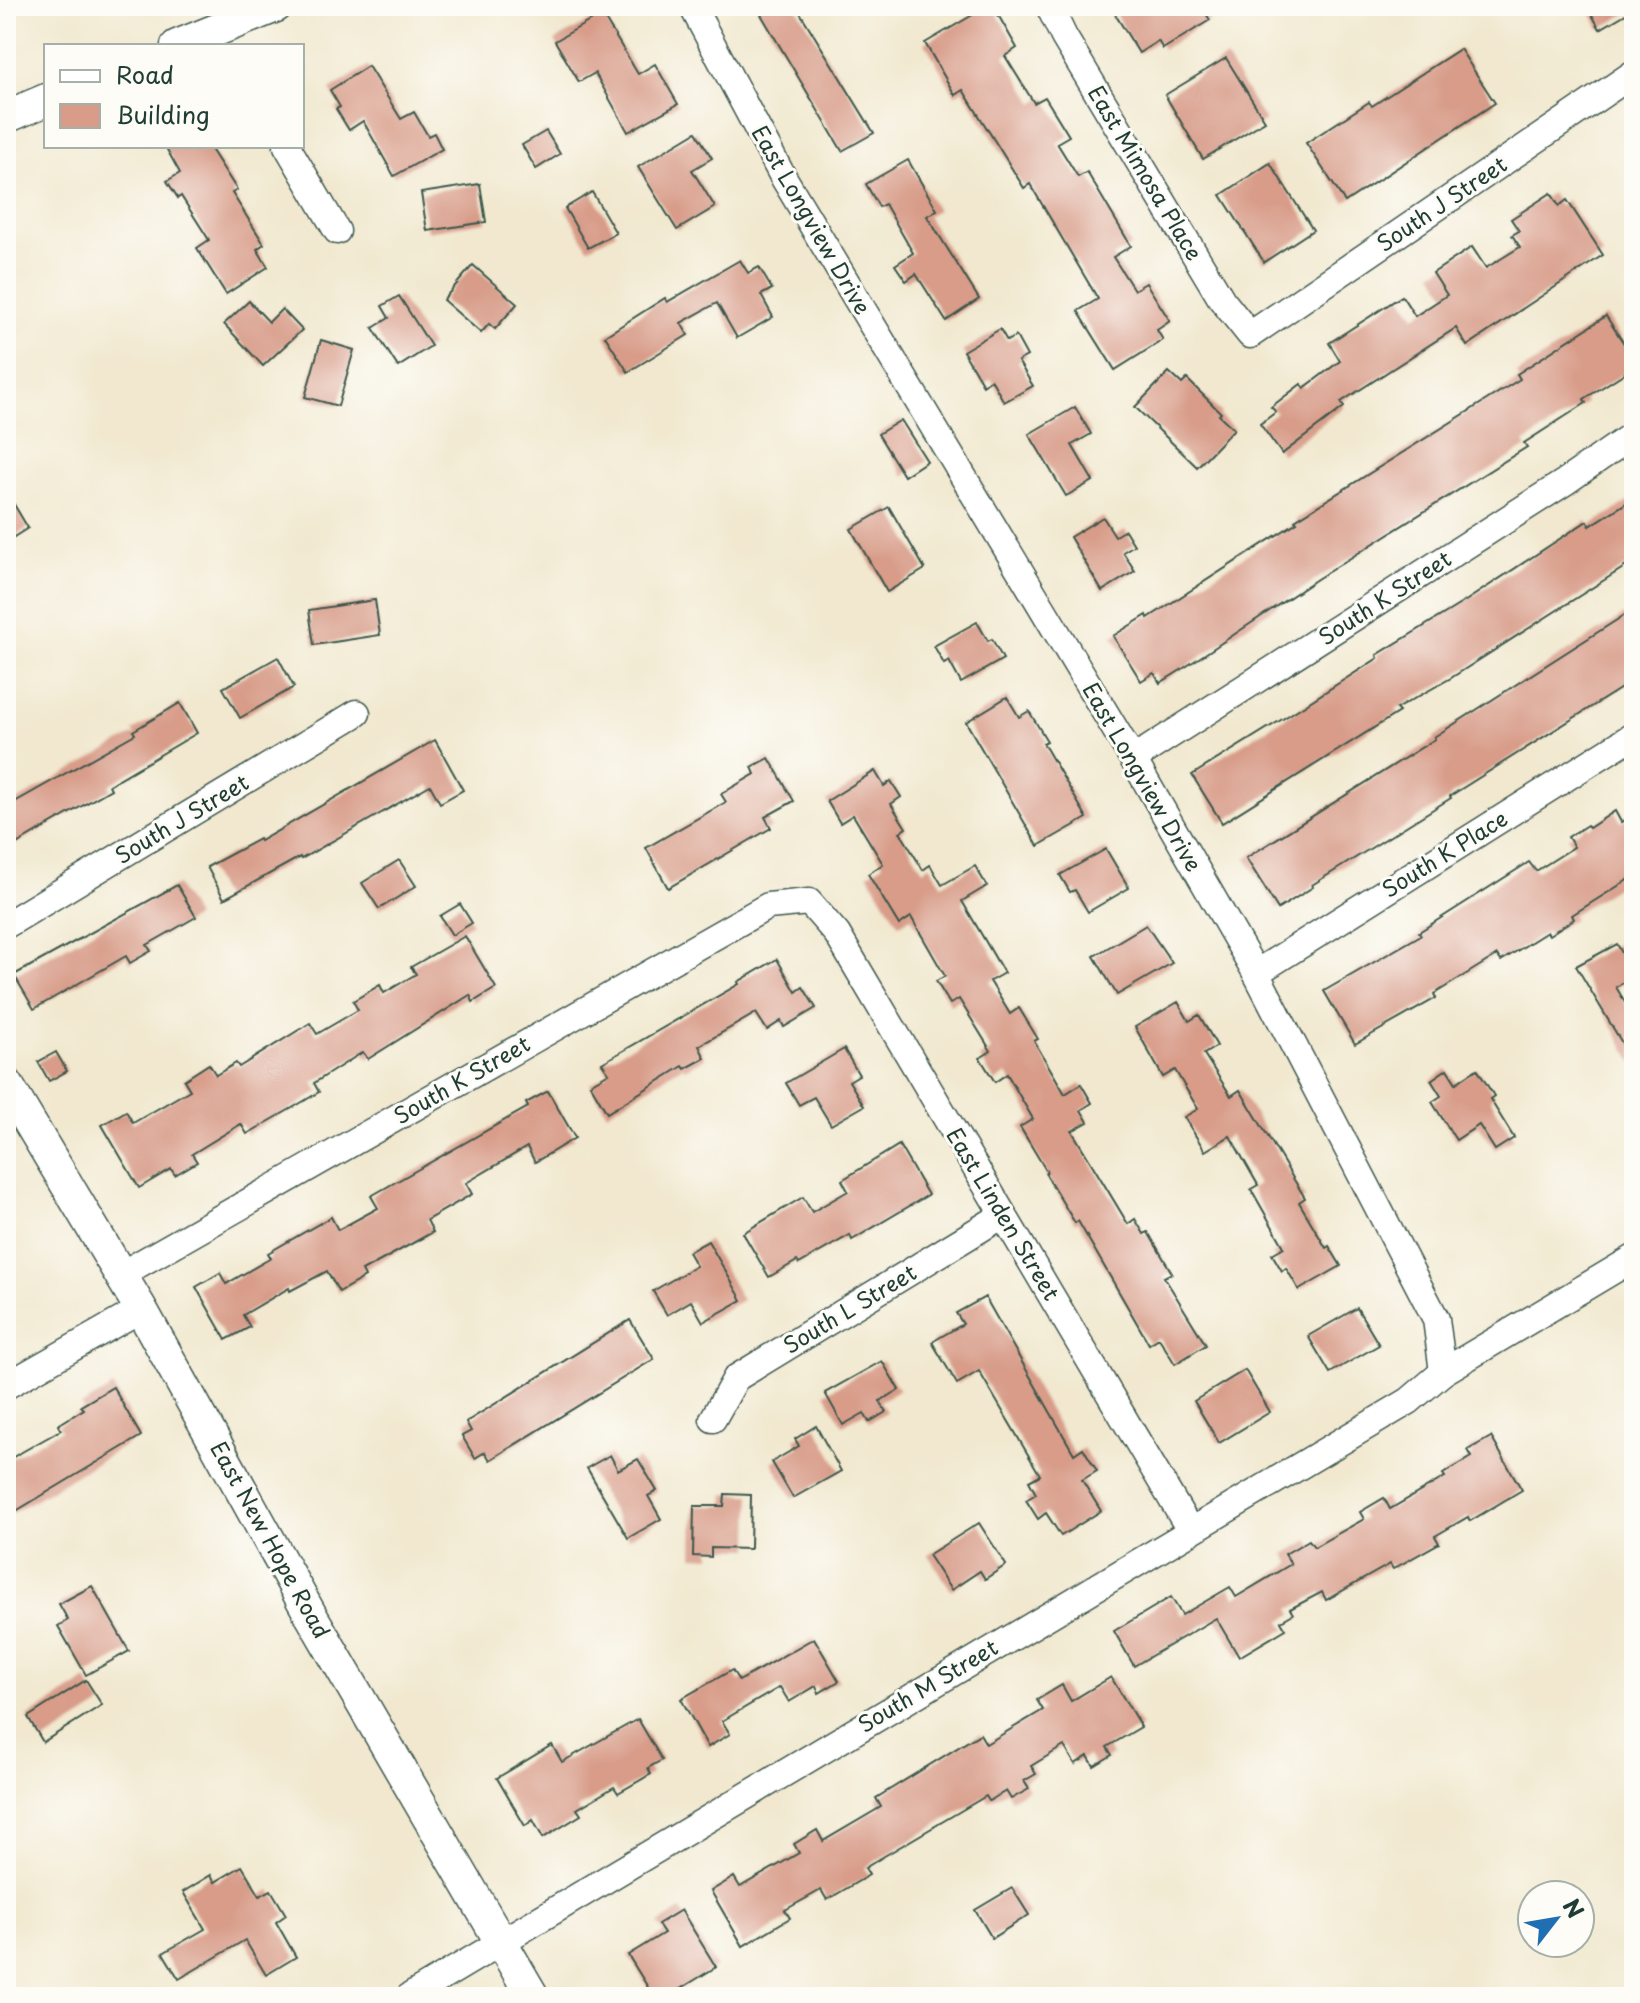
<svg xmlns="http://www.w3.org/2000/svg" width="1640" height="2003" font-family="'Playpen Sans',sans-serif">
  <style>
    .building { fill: #d89c89 }
    .lines { fill: none; stroke-linecap: round; stroke-linejoin: round }
    .minor-casing { stroke: #3e574b; stroke-width: 29 }
    .tertiary-casing { stroke: #3e574b; stroke-width: 35 }
    .minor { stroke: #fff; stroke-width: 26 }
    .tertiary { stroke: #fff; stroke-width: 32 }
    .labels { text-anchor: middle; stroke-width: 6; stroke-linejoin: round; paint-order: stroke }
    .street-label { font-size: 22px; fill: #1f3d34; stroke: #fdfcf7 }
  </style>
  <rect width="100%" height="100%" fill="#fdfcf7"/>
  <filter id="ink" filterUnits="userSpaceOnUse"><feTurbulence type="fractalNoise" baseFrequency=".0125" numOctaves="2"/><feDisplacementMap in="SourceGraphic" scale="16" xChannelSelector="R" yChannelSelector="G"/><feConvolveMatrix kernelMatrix="1 2 1 2 8 2 1 2 1" color-interpolation-filters="sRGB"/></filter>
  <filter id="wash" filterUnits="userSpaceOnUse"><feTurbulence type="fractalNoise" baseFrequency=".006" numOctaves="4" result="noise"/><feDisplacementMap in="SourceGraphic" scale="32" xChannelSelector="R" yChannelSelector="G"/><feGaussianBlur stdDeviation="1.8" result="paint"/><feColorMatrix in="noise" values="0 0 0 0 0 0 0 0 0 0 0 0 0 0 0 0 0 1.4 0 .05"/><feComposite in="paint" operator="in"/></filter>
  <g filter="url(#wash)">
    <rect width="100%" height="100%" fill="#f1e8cf"/>
    <g id="blocks">
      <!-- building -->
      <g class="building">
        <polygon points="756,6 796,6 874,133 842,151"/>
        <polygon points="988,6 993,6 1017,48 1005,56 1034,103 1045,97 1069,136 1057,143 1078,177 1087,172 1131,246 1113,257 1134,290 1146,283 1170,321 1157,330 1163,340 1115,370 1078,311 1098,299 1030,184 1024,188 963,90 955,95 925,43"/>
        <polygon points="1127,6 1201,6 1210,20 1163,49 1158,41 1139,53 1115,14"/>
        <polygon points="1587,6 1634,6 1634,9 1600,29"/>
        <polygon points="602,14 638,74 655,64 678,104 628,132 595,73 579,82 555,41"/>
        <polygon points="1460,49 1495,103 1345,202 1306,143 1369,102 1372,106"/>
        <polygon points="1226,58 1265,121 1203,159 1165,95"/>
        <polygon points="368,66 401,119 414,112 428,136 434,133 442,149 394,176 363,121 349,130 336,109 340,107 330,90"/>
        <polygon points="546,131 560,154 536,169 522,145"/>
        <polygon points="696,132 712,158 692,170 715,207 677,230 638,167"/>
        <polygon points="165,146 209,146 237,190 232,193 264,244 257,249 268,267 226,294 197,248 209,240 181,196 178,198 167,181 180,173"/>
        <polygon points="908,160 937,210 927,216 979,299 946,321 916,274 906,281 895,265 913,253 885,204 879,207 866,184"/>
        <polygon points="1270,163 1313,230 1264,262 1221,195"/>
        <polygon points="480,184 486,222 427,231 421,193"/>
        <polygon points="592,192 616,233 588,248 565,208"/>
        <polygon points="1551,193 1559,206 1567,200 1603,255 1467,346 1456,328 1341,402 1344,407 1282,454 1260,424 1276,412 1271,407 1301,384 1304,388 1340,361 1329,343 1402,296 1415,316 1447,295 1433,273 1472,247 1486,268 1520,247 1512,235 1519,231 1511,219"/>
        <polygon points="740,260 748,273 759,267 772,289 761,295 773,317 737,338 717,303 681,323 688,335 628,372 605,336 665,298 667,302"/>
        <polygon points="473,265 517,304 495,329 489,324 481,333 443,300"/>
        <polygon points="399,296 431,346 398,367 373,328 389,318 382,306"/>
        <polygon points="249,301 269,322 282,309 302,330 263,366 224,324"/>
        <polygon points="1606,316 1634,359 1634,367 1584,399 1586,403 1524,443 1527,447 1317,579 1181,670 1160,683 1154,673 1141,681 1113,636 1147,615 1148,618 1297,522 1295,520 1520,379 1517,374"/>
        <polygon points="1000,329 1007,341 1016,336 1027,356 1018,361 1033,386 1004,402 991,379 983,385 963,351"/>
        <polygon points="321,340 354,350 338,406 305,397"/>
        <polygon points="1169,372 1182,384 1187,379 1221,413 1219,415 1234,429 1197,467 1135,407"/>
        <polygon points="1075,407 1091,434 1072,445 1093,481 1066,496 1029,434"/>
        <polygon points="901,420 927,461 904,476 878,434"/>
        <polygon points="6,491 28,528 6,542"/>
        <polygon points="1634,498 1634,561 1451,678 1396,709 1399,712 1222,823 1192,775 1289,715 1378,658 1377,655 1467,600 1587,521 1590,526"/>
        <polygon points="889,507 925,569 887,592 851,529"/>
        <polygon points="1103,517 1115,536 1125,530 1134,545 1123,552 1135,571 1102,591 1070,537"/>
        <polygon points="375,600 380,635 314,645 309,610"/>
        <polygon points="1634,609 1634,680 1450,796 1451,798 1312,885 1313,887 1278,909 1246,858 1435,739 1434,737"/>
        <polygon points="977,622 988,641 992,639 1003,659 961,683 949,661 944,664 934,646"/>
        <polygon points="278,657 294,687 240,718 223,688"/>
        <polygon points="1007,697 1019,717 1029,711 1047,741 1043,743 1087,818 1038,846 966,722"/>
        <polygon points="180,703 197,733 109,785 111,789 6,850 6,807 135,734 133,731"/>
        <polygon points="435,740 463,790 440,803 430,785 301,859 300,857 224,899 207,867 259,839 260,841"/>
        <polygon points="769,758 794,801 765,817 771,828 668,888 646,848 726,802 721,794 755,774 752,767"/>
        <polygon points="875,771 884,786 891,781 901,797 891,804 906,828 900,832 923,870 930,865 942,885 975,866 987,886 962,901 1004,973 990,981 1010,1014 1019,1008 1038,1039 1034,1041 1065,1094 1081,1084 1092,1103 1081,1110 1088,1122 1072,1131 1128,1224 1135,1219 1144,1234 1148,1232 1172,1273 1164,1277 1206,1345 1175,1364 1159,1338 1149,1344 1078,1221 1075,1223 1045,1173 1047,1172 1020,1127 1033,1119 1007,1074 995,1082 980,1058 991,1051 959,999 950,1004 936,981 945,976 911,917 899,925 868,874 883,864 853,815 840,823 827,801"/>
        <polygon points="1615,811 1621,822 1634,814 1634,876 1572,915 1574,919 1549,935 1547,932 1501,961 1497,955 1434,994 1436,998 1355,1044 1324,991 1421,935 1419,932 1529,862 1536,871 1574,847 1568,837 1587,825 1589,828"/>
        <polygon points="1106,849 1129,888 1088,912 1075,890 1070,892 1060,875"/>
        <polygon points="399,860 416,886 379,909 362,883"/>
        <polygon points="177,885 196,917 147,945 151,951 130,963 126,956 34,1009 14,975"/>
        <polygon points="460,904 472,923 452,935 440,916"/>
        <polygon points="1146,925 1172,963 1117,995 1094,956"/>
        <polygon points="465,936 496,988 473,1002 470,995 368,1059 363,1052 314,1083 319,1092 294,1107 247,1134 241,1124 192,1154 197,1162 175,1175 171,1169 139,1188 102,1125 126,1111 133,1123 190,1090 184,1080 209,1064 216,1075 236,1063 239,1067 310,1023 317,1034 358,1010 353,1001 380,985 384,993 416,974 411,967"/>
        <polygon points="1617,944 1634,974 1634,977 1616,987 1634,1018 1634,1063 1576,966"/>
        <polygon points="777,959 796,992 803,987 816,1008 784,1027 781,1021 767,1030 756,1013 699,1046 705,1058 685,1069 683,1066 607,1113 590,1084 609,1073 602,1063 739,984 738,982"/>
        <polygon points="1178,1002 1189,1021 1199,1015 1217,1046 1204,1054 1231,1096 1240,1090 1305,1198 1299,1202 1326,1248 1329,1246 1341,1266 1299,1290 1286,1268 1282,1271 1272,1254 1284,1247 1251,1189 1258,1185 1230,1136 1205,1151 1184,1117 1198,1109 1175,1070 1163,1077 1135,1027"/>
        <polygon points="844,1049 859,1075 849,1081 864,1106 831,1125 814,1097 799,1105 786,1083"/>
        <polygon points="56,1052 67,1071 49,1081 38,1062"/>
        <polygon points="1447,1069 1456,1083 1477,1069 1494,1096 1490,1099 1514,1138 1495,1150 1479,1125 1456,1140 1432,1102 1441,1096 1431,1080"/>
        <polygon points="548,1091 575,1138 535,1162 527,1147 466,1183 472,1194 427,1220 433,1232 362,1271 365,1277 339,1292 327,1271 290,1291 289,1288 243,1315 250,1327 226,1340 196,1287 220,1273 226,1284 271,1258 268,1253 331,1217 338,1230 378,1208 371,1196 528,1107 526,1103"/>
        <polygon points="899,1145 928,1195 852,1240 850,1235 799,1264 797,1261 769,1277 743,1233 803,1197 812,1212 848,1191 842,1180"/>
        <polygon points="708,1241 742,1300 703,1322 691,1301 667,1315 653,1291 696,1266 688,1252"/>
        <polygon points="985,1297 1074,1454 1083,1448 1097,1471 1082,1480 1101,1511 1061,1536 1046,1513 1038,1519 1026,1500 1036,1494 1029,1481 1040,1475 979,1371 957,1384 932,1342 963,1324 956,1313"/>
        <polygon points="1357,1308 1379,1345 1330,1373 1308,1336"/>
        <polygon points="630,1320 654,1359 490,1460 485,1452 475,1458 462,1436 471,1431 466,1422"/>
        <polygon points="882,1361 899,1390 880,1401 886,1412 869,1422 864,1413 843,1425 825,1393"/>
        <polygon points="1245,1370 1270,1412 1219,1443 1194,1401"/>
        <polygon points="113,1387 141,1436 6,1517 6,1461 61,1430 58,1425 84,1409 81,1406"/>
        <polygon points="816,1426 841,1471 793,1498 772,1462 799,1446 795,1439"/>
        <polygon points="1491,1437 1522,1490 1470,1521 1468,1517 1435,1536 1439,1543 1393,1569 1390,1564 1326,1600 1322,1592 1290,1609 1293,1614 1281,1621 1286,1629 1239,1657 1216,1618 1134,1666 1114,1631 1171,1597 1182,1615 1230,1587 1236,1597 1291,1564 1285,1554 1309,1540 1314,1547 1364,1519 1360,1512 1384,1498 1390,1509 1445,1477 1443,1474 1472,1457 1468,1450"/>
        <polygon points="610,1455 618,1470 638,1459 657,1491 648,1496 661,1519 628,1538 587,1468"/>
        <polygon points="725,1494 751,1495 750,1549 711,1548 711,1557 693,1556 694,1506 724,1506"/>
        <polygon points="979,1523 1006,1565 985,1579 980,1571 951,1590 928,1555"/>
        <polygon points="92,1586 129,1651 86,1675 58,1626 68,1620 59,1604"/>
        <polygon points="814,1638 839,1681 819,1693 816,1686 789,1702 780,1687 722,1721 730,1734 708,1747 681,1699 732,1670 739,1681"/>
        <polygon points="1111,1677 1141,1727 1107,1747 1112,1755 1094,1766 1088,1756 1075,1764 1064,1746 1031,1766 1036,1774 1024,1781 1029,1789 1011,1799 1006,1791 989,1801 986,1796 881,1858 865,1868 869,1875 827,1900 821,1890 785,1910 790,1918 743,1946 711,1891 734,1877 740,1887 799,1853 794,1844 817,1830 823,1841 881,1807 876,1798 980,1734 986,1744 1043,1710 1037,1700 1062,1685 1071,1701"/>
        <polygon points="86,1680 102,1705 43,1742 28,1717"/>
        <polygon points="638,1719 662,1760 648,1768 651,1774 618,1793 614,1787 577,1809 581,1815 543,1838 533,1820 525,1826 497,1778 552,1745 562,1762"/>
        <polygon points="242,1866 260,1896 271,1890 286,1915 276,1922 296,1957 266,1975 245,1940 179,1979 163,1953 205,1929 183,1892 211,1875 215,1882"/>
        <polygon points="1012,1888 1029,1915 992,1938 975,1910"/>
        <polygon points="681,1910 716,1967 667,1997 654,1997 628,1955 664,1933 658,1924"/>
      </g>
    </g>
  </g>
  <g filter="url(#ink)">
    <use href="#blocks" fill-opacity="0" stroke="#3e574b" stroke-width="2"/>
    <g class="lines">
      <defs>
        <g id="minor">
          <polyline points="692,6 782,175 1133,759 1256,973 1436,1319 1443,1372"/>
          <polyline points="1049,6 1064,37 1222,300 1250,335 1634,73"/>
          <polyline points="287,146 337,231"/>
          <polyline points="1133,759 1565,482 1634,434"/>
          <polyline points="6,925 357,713"/>
          <polyline points="1256,973 1634,735"/>
          <polyline points="120,1275 768,906 809,902 837,934 1190,1530"/>
          <polyline points="6,1386 141,1309"/>
          <polyline points="713,1419 736,1378 1003,1215"/>
          <polyline points="409,1997 1409,1401 1443,1372 1634,1258"/>
        </g>
        <g id="tertiary">
          <polyline points="177,46 276,6"/>
          <polyline points="6,117 46,100"/>
          <polyline points="6,1083 141,1309 309,1612 533,1997"/>
        </g>
      </defs>
      <!-- minor casing -->
      <use href="#minor" class="minor-casing"/>
      <!-- tertiary casing -->
      <use href="#tertiary" class="tertiary-casing"/>
      <!-- minor -->
      <use href="#minor" class="minor"/>
      <!-- tertiary -->
      <use href="#tertiary" class="tertiary"/>
    </g>
  </g>
  <g class="labels">
    <!-- street labels -->
    <g class="street-label">
      <text transform="translate(1145 173) rotate(59)" y="8">East Mimosa Place</text>
      <text transform="translate(1442 204) rotate(-34)" y="8">South J Street</text>
      <text transform="translate(811 220) rotate(60)" y="8">East Longview Drive</text>
      <text transform="translate(1385 598) rotate(-33)" y="8">South K Street</text>
      <text transform="translate(1142 777) rotate(60)" y="8">East Longview Drive</text>
      <text transform="translate(182 819) rotate(-31)" y="8">South J Street</text>
      <text transform="translate(1445 854) rotate(-32)" y="8">South K Place</text>
      <text transform="translate(462 1080) rotate(-30)" y="8">South K Street</text>
      <text transform="translate(1003 1214) rotate(59)" y="8">East Linden Street</text>
      <text transform="translate(850 1309) rotate(-31)" y="8">South L Street</text>
      <text transform="translate(270 1540) rotate(61)" y="8">East New Hope Road</text>
      <text transform="translate(928 1686) rotate(-31)" y="8">South M Street</text>
    </g>
  </g>
  <!-- margin -->
  <rect width="1640" height="2003" fill="none" stroke="#fdfcf7" stroke-width="32"/>
  <!-- legend -->
  <rect x="44" y="44" width="260" height="104" fill="#fdfcf7" stroke="#a4b0a9" stroke-width="2"/>
  <rect x="60" y="70" width="40" height="12" fill="#ffffff" stroke="#a4b0a9" stroke-width="2"/>
  <text x="116" y="84" font-size="24" fill="#1f3d34">Road</text>
  <rect x="60" y="104" width="40" height="24" fill="#d89c89" stroke="#a4b0a9" stroke-width="2"/>
  <text x="116" y="124" font-size="24" fill="#1f3d34">Building</text>
  <!-- north arrow -->
  <g transform="translate(1556 1919) rotate(59)"><circle r="38" fill="#fdfcf7" stroke="#a4b0a9" stroke-width="2"/>
  <path d="M0-6L14 30L0 20L-14 30Z" fill="#1f6fb2"/>
  <text y="-12" font-size="22" font-weight="bold" text-anchor="middle" fill="#1f3d34">N</text>
  </g>
</svg>
